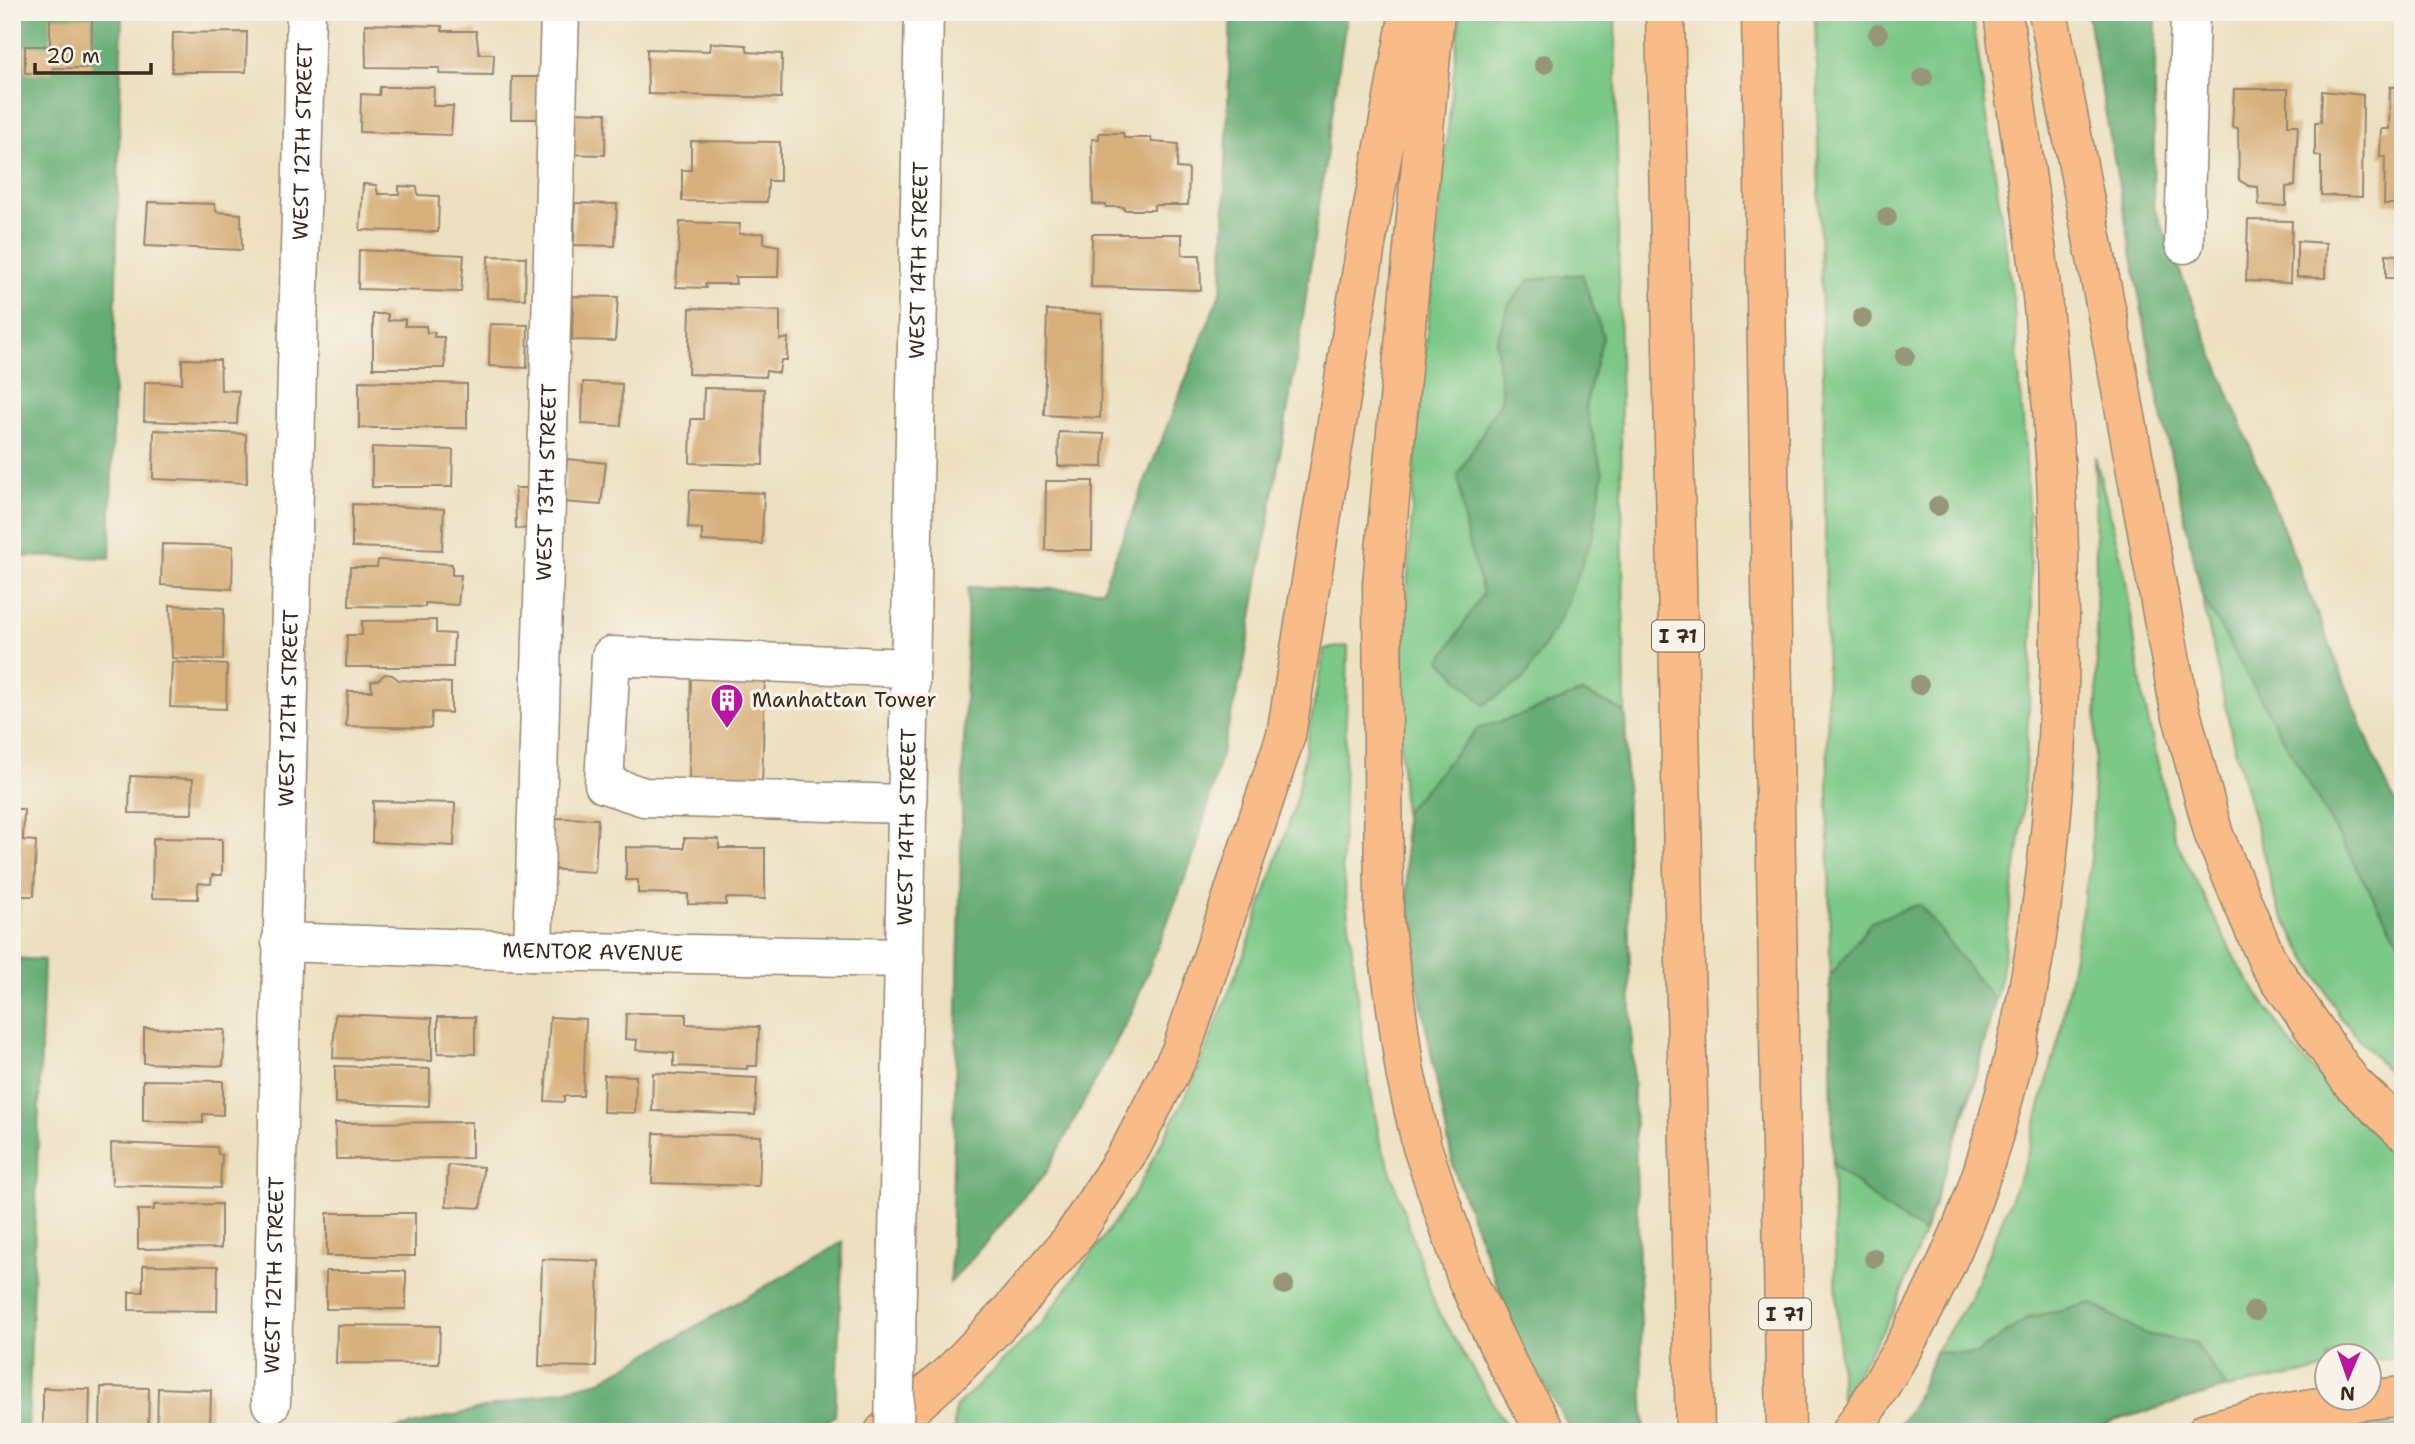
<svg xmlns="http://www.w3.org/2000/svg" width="2415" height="1444" font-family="'Shantell Sans',sans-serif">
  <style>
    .green { fill: #7cc887; stroke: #5c7952; stroke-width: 2 }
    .forest { fill: #65ac74; stroke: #506b49; stroke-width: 2 }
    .building { fill: #d7b07c }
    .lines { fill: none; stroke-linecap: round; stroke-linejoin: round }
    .minor-casing { stroke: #94856f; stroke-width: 41 }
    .highway-casing { stroke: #94856f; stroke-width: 41 }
    .minor { stroke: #fff; stroke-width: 38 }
    .highway { stroke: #f9bc89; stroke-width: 38 }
    .minor-bridge-casing { stroke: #94856f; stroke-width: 41; stroke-linecap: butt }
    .minor-bridge { stroke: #fff; stroke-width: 38 }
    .tree { fill: #969678 }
    .labels { text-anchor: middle; stroke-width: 7; stroke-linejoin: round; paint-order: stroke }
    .shield { fill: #f7f3e8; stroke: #73665b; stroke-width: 2 }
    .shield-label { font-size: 19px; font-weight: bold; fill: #3b2a1e }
    .street-label { font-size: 21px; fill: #3b2a1e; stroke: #f7f3e8 }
    .poi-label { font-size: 21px; fill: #3b2a1e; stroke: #f7f3e8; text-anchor: start }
  </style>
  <rect width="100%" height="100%" fill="#f7f3e8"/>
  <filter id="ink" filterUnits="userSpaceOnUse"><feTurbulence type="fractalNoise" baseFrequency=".0143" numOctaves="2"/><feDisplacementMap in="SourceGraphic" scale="14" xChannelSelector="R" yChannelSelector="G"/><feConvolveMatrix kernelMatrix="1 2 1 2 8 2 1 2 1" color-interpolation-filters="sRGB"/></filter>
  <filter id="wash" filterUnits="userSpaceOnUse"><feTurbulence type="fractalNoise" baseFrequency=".00686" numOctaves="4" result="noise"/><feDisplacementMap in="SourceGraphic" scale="28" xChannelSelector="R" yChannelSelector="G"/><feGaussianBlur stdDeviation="1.57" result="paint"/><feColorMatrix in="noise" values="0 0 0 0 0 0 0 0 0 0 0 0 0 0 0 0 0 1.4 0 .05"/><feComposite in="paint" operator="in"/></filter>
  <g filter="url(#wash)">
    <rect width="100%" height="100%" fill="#ede0c0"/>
    <!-- green -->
    <g class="green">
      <polygon points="1460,12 1615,12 1628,912 1644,1432 1572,1432 1516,1335 1454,1170 1410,945 1399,716 1417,430"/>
      <polygon points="1815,12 1972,12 2013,298 2026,459 2033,634 2022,824 2001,974 1975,1084 1924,1233 1893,1313 1841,1399 1833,1204 1823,360"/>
      <polygon points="2095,456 2125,574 2143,698 2175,839 2237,963 2295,1050 2359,1120 2403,1160 2403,1358 2370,1361 2370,1356 2328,1356 2327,1369 2227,1388 2195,1343 2144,1334 2091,1304 2028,1318 1976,1354 1935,1352 1970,1299 2024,1166 2060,1035 2091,859 2097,695"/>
      <polygon points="2202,596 2288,735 2403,949 2403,1089 2341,1018 2278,908 2233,742"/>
      <polygon points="1348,646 1342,866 1365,1057 1379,1137 1436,1308 1510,1432 954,1432 955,1408 1041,1324 1135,1193 1192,1084 1248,944 1296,802 1324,649"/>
    </g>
    <!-- forest -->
    <g class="forest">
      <polygon points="12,12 122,12 110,558 12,556"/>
      <polygon points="1231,12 1347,12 1300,338 1243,670 1196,850 1132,1012 1046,1173 950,1283 968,587 1102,590 1222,288"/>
      <polygon points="2087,12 2156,12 2153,204 2386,785 2403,814 2403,949 2202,596 2158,398"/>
      <polygon points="1582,274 1603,336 1585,406 1603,473 1593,535 1561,617 1524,679 1484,705 1441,660 1483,593 1466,533 1458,475 1502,398 1496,342 1509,304 1530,280"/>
      <polygon points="1582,692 1625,712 1628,912 1644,1432 1572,1432 1516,1335 1454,1170 1410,945 1404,812 1477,729 1530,712"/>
      <path d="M1919,904C1946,935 1967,970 1995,1000C1976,1080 1950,1156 1924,1233L1883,1206L1833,1164L1830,977L1871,922Z"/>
      <polygon points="12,958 44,960 28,1432 12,1432"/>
      <polygon points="843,1242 835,1416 812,1432 382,1432 600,1381"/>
      <polygon points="2091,1303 2144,1334 2195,1343 2227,1388 2114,1421 2087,1432 1894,1432 1914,1403 1935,1352 1976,1354 2028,1318"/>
      <polygon points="2403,1425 2403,1432 2322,1432"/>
    </g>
    <g id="blocks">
      <!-- building -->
      <g class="building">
        <polygon points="50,17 92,17 91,68 53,68 52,73 25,73 25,46 50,46"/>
        <polygon points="365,24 442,26 442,31 476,31 479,54 494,54 493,75 439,74 440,68 366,67"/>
        <polygon points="247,32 246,72 172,72 173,33"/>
        <polygon points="711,43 746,45 748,52 782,54 781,98 648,94 647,49 710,51"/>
        <polygon points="512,77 551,77 549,119 511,119"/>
        <polygon points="380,87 434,87 433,106 453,106 451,135 360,132 361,94 379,95"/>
        <polygon points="2390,87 2403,87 2403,204 2384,204 2385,157 2380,157 2381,129 2389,129"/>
        <polygon points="2234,89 2288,89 2288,125 2298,125 2295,186 2286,187 2286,206 2259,205 2258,187 2249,186 2239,180 2238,128 2232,127"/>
        <polygon points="2322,91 2363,95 2362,197 2321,195 2321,156 2315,155 2315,122 2321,122"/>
        <polygon points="567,112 606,113 605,155 566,154"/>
        <polygon points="1099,133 1123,133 1124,138 1151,138 1152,142 1178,144 1177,168 1189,169 1188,205 1154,205 1154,210 1124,210 1124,207 1106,207 1106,205 1093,204 1092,139 1099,139"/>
        <polygon points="691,141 780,142 780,181 768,181 767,202 682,201 682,170 691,170"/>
        <polygon points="363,184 376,185 378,194 399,194 399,186 417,187 418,195 439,196 438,232 360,230"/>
        <polygon points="148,202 214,204 217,212 241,214 242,250 145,246"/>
        <polygon points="575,203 617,204 615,246 574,245"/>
        <polygon points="2248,220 2292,221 2290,283 2246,281"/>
        <polygon points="680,222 740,224 739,234 764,233 764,243 779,246 778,277 735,277 736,284 705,284 706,288 676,287"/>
        <polygon points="1092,234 1182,234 1182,255 1200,255 1201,290 1091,287"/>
        <polygon points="2297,241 2326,243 2325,278 2297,277"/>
        <polygon points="359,250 464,255 461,292 358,289"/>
        <polygon points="2386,254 2397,255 2397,278 2386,278"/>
        <polygon points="488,256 526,257 525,299 487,298"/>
        <polygon points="573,296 618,297 615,341 572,340"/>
        <polygon points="690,308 780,311 780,340 788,338 787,360 781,360 779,373 766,371 765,377 688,374"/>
        <polygon points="1047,310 1102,314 1100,418 1044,415"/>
        <polygon points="373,314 388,314 388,321 405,319 405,326 426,326 427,333 435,332 434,337 444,337 445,368 373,368"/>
        <polygon points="490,324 528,325 527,368 489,366"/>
        <polygon points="182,359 220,360 221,390 239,391 237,424 144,421 145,382 182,383"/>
        <polygon points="359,381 467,384 467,428 359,428"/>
        <polygon points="583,382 622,384 621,426 582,424"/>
        <polygon points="704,388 764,389 763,465 690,463 691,419 703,419"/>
        <polygon points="154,430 246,434 247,483 153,479"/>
        <polygon points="1059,432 1104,434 1103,467 1058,466"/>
        <polygon points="372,447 453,450 452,487 372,487"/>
        <polygon points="567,459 606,463 601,505 563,502"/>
        <polygon points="1046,481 1093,481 1092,550 1045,550"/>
        <polygon points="515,488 536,488 536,528 516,529"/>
        <polygon points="690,490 764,493 762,544 702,541 702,529 688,528"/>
        <polygon points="352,504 444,509 442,550 352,547"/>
        <polygon points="162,544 233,546 232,589 161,585"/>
        <polygon points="378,560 452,564 452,575 461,575 458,605 425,603 425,607 349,606 350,567 377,567"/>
        <polygon points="170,605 224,608 223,660 172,658"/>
        <rect x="12" y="608" width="3" height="22"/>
        <polygon points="436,620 436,633 454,634 453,667 346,667 347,635 362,635 362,621"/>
        <polygon points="172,662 227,665 226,709 170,707"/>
        <polygon points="691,671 765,673 762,789 689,787"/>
        <polygon points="385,674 392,675 399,680 451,683 451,713 432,712 431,728 346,726 348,691 372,691 371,681 378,680"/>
        <polygon points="130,776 193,779 192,814 129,813"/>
        <polygon points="373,801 455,803 454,846 372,842"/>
        <polygon points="12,809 24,809 23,840 36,841 34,896 21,896 20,924 12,924"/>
        <polygon points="551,818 598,819 595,872 546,869"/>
        <polygon points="153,838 222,839 222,875 212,875 211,884 198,883 198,899 152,898"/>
        <polygon points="684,838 719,839 719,848 765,848 765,899 726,898 726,905 688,904 688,894 638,893 638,880 626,880 626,847 684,848"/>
        <polygon points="637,1013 686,1014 686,1024 759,1027 757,1066 747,1066 747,1069 674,1066 674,1052 636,1050 637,1040 625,1039 626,1014"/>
        <polygon points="335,1014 432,1018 432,1061 333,1058"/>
        <polygon points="438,1017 475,1017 475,1054 438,1053"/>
        <polygon points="550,1017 586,1019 583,1096 564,1096 564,1102 545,1101"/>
        <polygon points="144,1028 225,1030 223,1066 144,1063"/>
        <polygon points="335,1066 430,1069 429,1106 335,1103"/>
        <polygon points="653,1073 757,1078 755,1115 652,1111"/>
        <polygon points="604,1075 636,1076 635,1113 603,1112"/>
        <polygon points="143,1080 223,1081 223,1115 203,1114 203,1123 143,1121"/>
        <polygon points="472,1122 472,1158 336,1159 335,1123"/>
        <polygon points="654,1133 761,1136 759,1186 652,1183"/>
        <polygon points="111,1143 217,1147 218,1154 222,1155 220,1188 112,1185"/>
        <polygon points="448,1165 483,1167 481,1208 446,1206"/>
        <polygon points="221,1204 221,1248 138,1249 138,1210 154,1210 154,1205"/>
        <rect x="327" y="1213" width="88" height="43"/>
        <polygon points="542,1259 599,1261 596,1367 539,1366"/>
        <polygon points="143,1265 218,1266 217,1311 129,1310 129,1292 143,1292"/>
        <rect x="326" y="1271" width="80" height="38"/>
        <polygon points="337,1325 440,1326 439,1364 336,1363"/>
        <polygon points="101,1387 149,1388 148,1431 100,1430"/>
        <polygon points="43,1388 90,1389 89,1432 43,1432"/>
        <polygon points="158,1388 211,1390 210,1429 157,1432"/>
      </g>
    </g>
  </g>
  <g filter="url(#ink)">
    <use href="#blocks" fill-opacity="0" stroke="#94856f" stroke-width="2"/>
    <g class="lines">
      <defs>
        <g id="minor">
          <polyline points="2184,244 2190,12"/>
          <polyline points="908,804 644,797 604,784 611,656 910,668"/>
          <path id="s1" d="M281,942L533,951L905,958"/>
          <path id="s2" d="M533,951L560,12"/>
          <path id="s3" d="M898,1240L924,12"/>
          <path id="s4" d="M271,1403L306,12"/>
        </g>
        <g id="highway">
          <polyline points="1435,12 1382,584 1384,921 1405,1072 1422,1147 1468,1282 1507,1363 1546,1432"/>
          <polyline points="1665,12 1695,1432"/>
          <polyline points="1761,12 1786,1432"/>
          <polyline points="2048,12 2108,319 2179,705 2214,835 2268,962 2351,1082 2403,1131"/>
          <polyline points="884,1432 954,1370 1009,1313 1071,1240 1132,1146 1181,1051 1286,735 1367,239 1409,12"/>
          <path d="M1851,1432C1905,1351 1953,1263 1983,1170C2072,889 2072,587 2042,296C2032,201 2015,107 2003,12"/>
          <path d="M2206,1432C2270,1413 2336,1403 2403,1396"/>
        </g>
      </defs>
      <!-- minor casing -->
      <use href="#minor" class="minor-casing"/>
      <!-- highway casing -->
      <use href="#highway" class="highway-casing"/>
      <!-- minor -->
      <use href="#minor" class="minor"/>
      <!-- highway -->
      <use href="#highway" class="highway"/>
      <defs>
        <polyline id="minor-bridge" points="894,1432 898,1240"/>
      </defs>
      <!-- minor-bridge casing -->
      <use href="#minor-bridge" class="minor-bridge-casing"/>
      <!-- minor-bridge -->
      <use href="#minor-bridge" class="minor-bridge"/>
    </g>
    <!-- trees -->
    <g class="tree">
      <circle cx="1878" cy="34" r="10"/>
      <circle cx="1544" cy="64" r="10"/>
      <circle cx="1923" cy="77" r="10"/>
      <circle cx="1887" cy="217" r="10"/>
      <circle cx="1862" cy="318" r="10"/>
      <circle cx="1905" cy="356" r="10"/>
      <circle cx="1938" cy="506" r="10"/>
      <circle cx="1919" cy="685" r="10"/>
      <circle cx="1874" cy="1258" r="10"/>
      <circle cx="1284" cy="1285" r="10"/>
      <circle cx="2254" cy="1311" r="10"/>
    </g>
  </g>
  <!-- icons -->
  <defs>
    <symbol id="building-pin" viewBox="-11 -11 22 30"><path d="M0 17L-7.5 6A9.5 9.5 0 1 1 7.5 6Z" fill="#b5179e" stroke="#f7f3e8"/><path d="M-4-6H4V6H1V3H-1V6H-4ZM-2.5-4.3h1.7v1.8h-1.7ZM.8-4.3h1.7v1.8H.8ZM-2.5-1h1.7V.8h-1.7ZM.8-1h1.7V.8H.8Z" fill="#fff"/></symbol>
  </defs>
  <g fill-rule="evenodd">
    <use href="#building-pin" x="708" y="681" width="38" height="52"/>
  </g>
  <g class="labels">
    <!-- shield labels -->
    <g class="shield">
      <rect x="1652" y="620.5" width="52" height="31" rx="5"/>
      <rect x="1759" y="1298.5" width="52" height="31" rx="5"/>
    </g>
    <g class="shield-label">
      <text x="1678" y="643">I 71</text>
      <text x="1785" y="1321">I 71</text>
    </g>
    <!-- street labels -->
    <g class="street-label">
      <text dy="7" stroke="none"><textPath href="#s4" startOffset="1262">WEST 12TH STREET</textPath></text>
      <text dy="7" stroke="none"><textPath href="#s3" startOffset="980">WEST 14TH STREET</textPath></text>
      <text dy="7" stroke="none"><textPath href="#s2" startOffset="469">WEST 13TH STREET</textPath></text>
      <text dy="7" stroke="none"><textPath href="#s4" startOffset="695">WEST 12TH STREET</textPath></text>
      <text dy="7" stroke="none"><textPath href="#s3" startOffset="413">WEST 14TH STREET</textPath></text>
      <text dy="7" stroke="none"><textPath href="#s1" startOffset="312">MENTOR AVENUE</textPath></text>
      <text dy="7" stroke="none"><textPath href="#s4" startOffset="128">WEST 12TH STREET</textPath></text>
    </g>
    <!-- poi labels -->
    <g class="poi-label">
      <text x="752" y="707">Manhattan Tower</text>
    </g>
  </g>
  <!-- margin -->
  <rect width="2415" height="1444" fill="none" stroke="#f7f3e8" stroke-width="42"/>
  <!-- north arrow -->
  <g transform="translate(2348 1377) rotate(182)"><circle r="33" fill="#f7f3e8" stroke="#aca397" stroke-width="2"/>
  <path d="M0-5L12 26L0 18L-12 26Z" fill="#b5179e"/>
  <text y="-10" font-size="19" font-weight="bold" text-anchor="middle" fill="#3b2a1e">N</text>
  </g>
  <!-- scale -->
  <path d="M35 63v10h116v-10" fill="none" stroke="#3b2a1e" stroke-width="3.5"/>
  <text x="46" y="63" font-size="21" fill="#3b2a1e" stroke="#f7f3e8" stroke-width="5" paint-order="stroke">20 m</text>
</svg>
